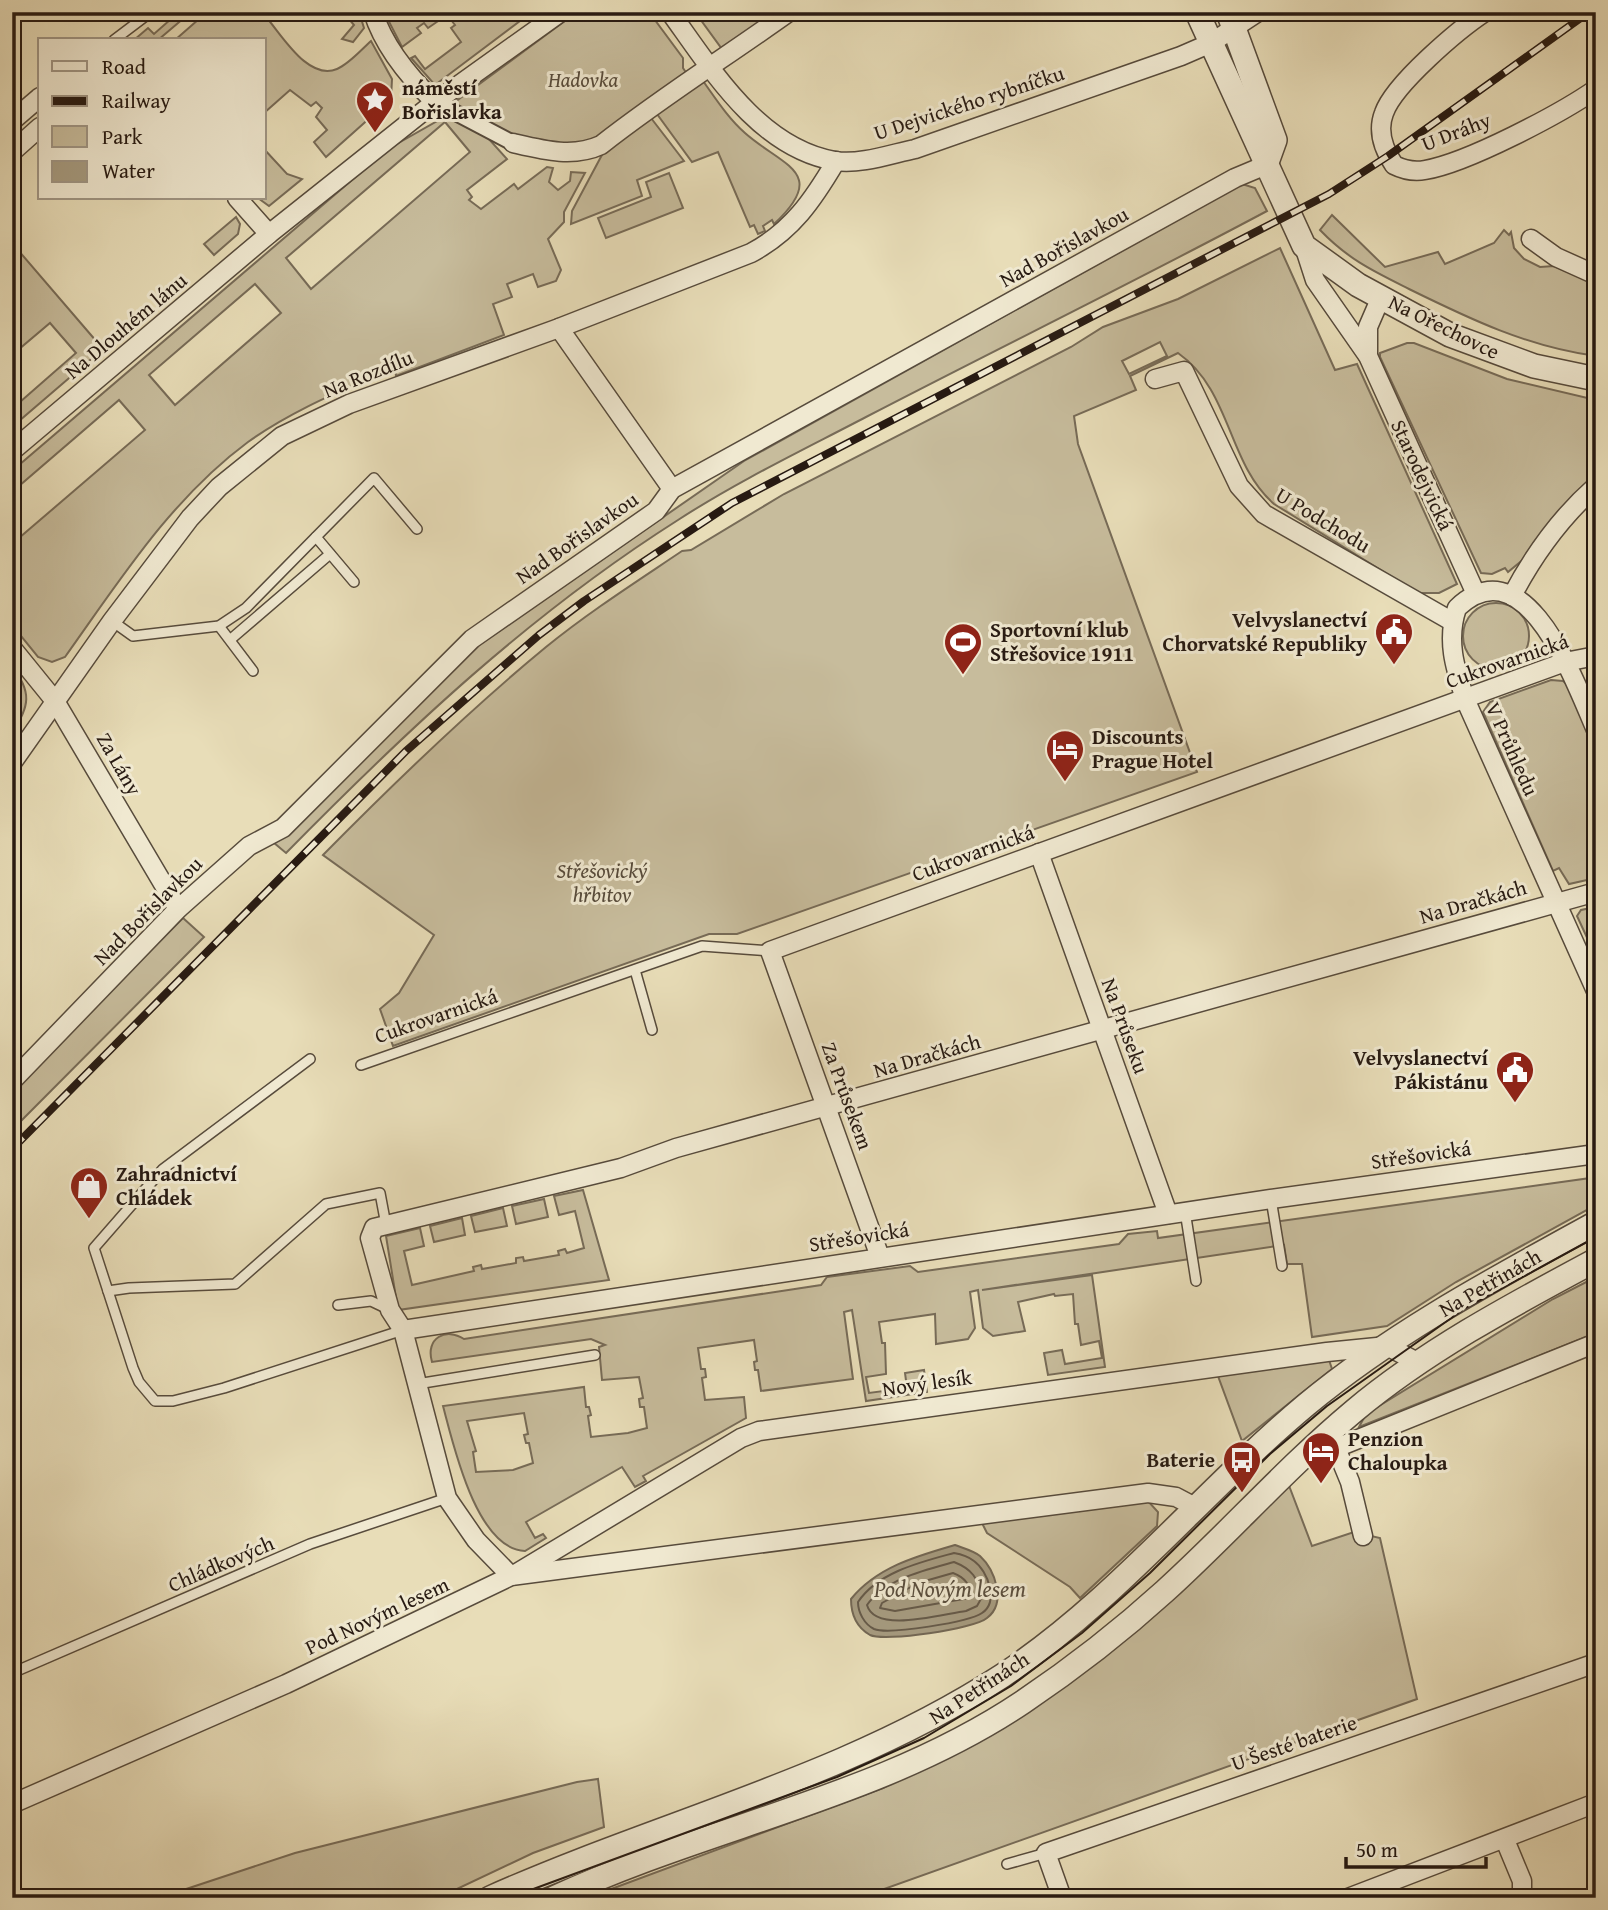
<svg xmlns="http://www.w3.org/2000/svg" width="1608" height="1910" font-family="'Gentium Book Plus',serif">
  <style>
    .green { fill: #c7bc9c; stroke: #776b57; stroke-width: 2; fill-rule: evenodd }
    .water { fill: #a69b80; stroke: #736754; stroke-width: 2 }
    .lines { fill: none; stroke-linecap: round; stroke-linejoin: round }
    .shore { stroke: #665a49; stroke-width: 2 }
    .service-casing { stroke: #574b3c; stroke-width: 12 }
    .pedestrian-casing { stroke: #574b3c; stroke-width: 18 }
    .minor-casing { stroke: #574b3c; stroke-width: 21 }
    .tertiary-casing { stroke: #574b3c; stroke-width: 26 }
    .service { stroke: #f0e9d1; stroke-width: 9 }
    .pedestrian { stroke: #f0e9d1; stroke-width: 14 }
    .minor { stroke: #f0e9d1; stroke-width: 18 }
    .tertiary { stroke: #f0e9d1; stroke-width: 23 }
    .tram { stroke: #271a12; stroke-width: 2 }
    .rail-casing { stroke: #271a12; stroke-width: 8 }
    .rail { stroke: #f0e9d1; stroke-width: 5; stroke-dasharray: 16; stroke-linecap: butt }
    .labels { text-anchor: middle; stroke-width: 6; stroke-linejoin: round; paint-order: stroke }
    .park-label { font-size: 21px; font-style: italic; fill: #574b3b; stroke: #f0e9d1 }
    .poi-label { font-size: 21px; font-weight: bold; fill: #271a12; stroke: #f0e9d1; text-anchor: start }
    .street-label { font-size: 21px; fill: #271a12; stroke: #f0e9d1 }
    .water-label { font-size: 23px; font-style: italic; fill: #5a4e3e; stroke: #f0e9d1 }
  </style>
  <rect width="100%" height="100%" fill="#e8ddb8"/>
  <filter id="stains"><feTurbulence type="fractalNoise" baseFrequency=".00286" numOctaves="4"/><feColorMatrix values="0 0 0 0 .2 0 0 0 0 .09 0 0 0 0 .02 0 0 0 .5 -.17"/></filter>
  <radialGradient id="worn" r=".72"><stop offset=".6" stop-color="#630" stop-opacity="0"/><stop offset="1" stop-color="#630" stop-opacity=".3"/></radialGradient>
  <!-- green -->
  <g class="green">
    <polygon points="179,12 191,12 158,40 134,40 148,28 154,34"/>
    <path d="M207,12H271L266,17C282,35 308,81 337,69C349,64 361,50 371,41L392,79L391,99L326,157L314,142L327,130L316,117L322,108L316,102L311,106L290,90L264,113V40H175Z"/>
    <polygon points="343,12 359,12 364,28 353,42 342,39 354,25"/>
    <polygon points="384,12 496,12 500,17 506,12 532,12 435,85 411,58 415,56 425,69 461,42 451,28 455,25 447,15 428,28 424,23 417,28 421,33 402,47"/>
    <polygon points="577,12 649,12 683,58 683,68 687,74 604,136 576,148 511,138 464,112 455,102"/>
    <polygon points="695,12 774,12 722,49"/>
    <path d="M703,81C716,99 728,118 745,133C782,166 830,172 774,224L772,220L763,226L765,231L758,234L754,225L750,227L718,152L692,162L657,114Z"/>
    <path d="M448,115L488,138L507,159L467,190L472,197L469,200L481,209L514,184L518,189L547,167L553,168L549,182L558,190L570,181L571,172L585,173L564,212V222L548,239L561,270L556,281L538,287L533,274L507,284L512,297L493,304L504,335L396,376L395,366H383L385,371C338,392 290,412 248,442C171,499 120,580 65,657L52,662L38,657L12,625V544L145,430L119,400L12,492V471L373,162L395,145ZM445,122L470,152L311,289L286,258ZM255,284L281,313L175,405L149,375Z"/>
    <polygon points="651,118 684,161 637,180 642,196 571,224 572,211 603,153"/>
    <polygon points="264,149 287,174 302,179 269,206 258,198 264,198"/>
    <polygon points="669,173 683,208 606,238 598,218 651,197 646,182"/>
    <path d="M1242,184L1255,188L1267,211C1134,282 999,348 866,417C803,450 738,481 678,520C530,614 409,728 286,853L273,842L291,830L479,645L744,461Z"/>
    <path d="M1332,215L1385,267L1438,252L1445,264L1494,243L1504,230L1509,235L1511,232L1514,248L1524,259L1540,267L1554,266L1596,284V356C1528,347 1470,319 1409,289C1373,271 1349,260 1320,230Z"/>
    <polygon points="236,217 240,224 238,234 214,255 204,244"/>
    <polygon points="12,243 103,349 12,427 12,409 76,353 50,323 12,355"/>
    <path d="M1280,248L1335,370L1357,364L1457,584L1439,593H1418L1274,504C1227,463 1232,391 1178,353L1130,376L1136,390L1074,416L1078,444L1197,772L737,934H709L393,1046L380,1009L399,993L434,935L323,855C395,782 467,712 546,647C589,612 636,582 682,551L691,550L784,494L1071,347L1103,327L1178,299ZM1160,342L1167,356L1129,374L1122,361Z"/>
    <polygon points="1407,343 1414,343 1507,379 1596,400 1596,480 1525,558 1508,572 1505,568 1492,574 1481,573 1380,357 1380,353"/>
    <circle cx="1496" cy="636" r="33"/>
    <path d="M12,667C32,691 30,707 12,732V691L15,694L19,692L12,688Z"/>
    <polygon points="1551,680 1563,681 1569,686 1596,744 1596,878 1569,884 1559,868 1553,871 1483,712 1490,702"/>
    <polygon points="1596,907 1596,957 1577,916 1581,910"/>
    <polygon points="183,918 204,937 12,1130 12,1090"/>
    <path d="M1596,1169V1205L1456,1282L1387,1326L1312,1337L1302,1264H1287L1284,1245L982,1290L1092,1275L1105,1367L1048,1375L1044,1353L1062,1350L1065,1364L1102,1358L1099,1341L1081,1345L1078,1324H1075L1073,1294L1055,1296L1054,1294L1018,1302L1025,1331L993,1336L983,1328L978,1290L970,1292L975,1328L968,1339L936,1344L935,1314L879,1322L882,1343H885L886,1374L866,1377L869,1393L907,1388L905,1373L924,1370L927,1392L866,1401L852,1310L844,1312L853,1379L761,1391L758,1370H755L754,1362L757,1361L754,1340L698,1348L701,1369H705L706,1377L702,1378L705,1400L744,1397L746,1418L643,1476L646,1481L635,1487L622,1467L526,1522L535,1538L543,1534L546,1538L525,1551C476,1549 453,1443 443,1406L584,1387L586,1407H589L591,1415L588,1416L591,1437L628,1433L647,1428L644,1407H640L639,1399L643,1398L639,1377L602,1380L599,1347L605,1345L591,1339L432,1362C425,1338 446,1327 464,1339L821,1285L827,1277L910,1266L918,1272L1119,1244L1128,1234L1157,1231L1158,1238L1590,1178ZM524,1413L528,1434L524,1435L526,1443H529L533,1463L513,1470L476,1472L473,1452L476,1451L467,1421Z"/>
    <polygon points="583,1190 609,1280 398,1310 386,1236 420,1228 424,1246 404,1251 412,1285 474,1271 473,1267 481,1265 482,1269 516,1263 516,1258 523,1257 524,1261 559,1255 558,1251 565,1249 567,1253 584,1248 575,1211 559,1215 554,1196"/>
    <polygon points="544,1199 548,1217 516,1224 512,1206"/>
    <polygon points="503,1208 507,1226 475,1232 471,1216"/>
    <polygon points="462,1218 465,1235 434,1242 430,1226"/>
    <polygon points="1596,1277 1596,1333 1359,1427 1366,1414 1553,1299"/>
    <polygon points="1329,1360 1332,1369 1242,1441 1218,1376"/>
    <polygon points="1288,1483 1312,1546 1354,1532 1380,1538 1417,1699 859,1898 587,1898 883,1788 1027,1709"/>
    <polygon points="1147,1500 1158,1512 1157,1526 1080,1598 1070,1587 987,1533 982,1523"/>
    <polygon points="598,1779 604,1827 533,1853 438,1898 159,1898 295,1853 577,1782"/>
  </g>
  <!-- water -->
  <path class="water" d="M955,1545C963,1548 974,1551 980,1556C995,1570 1007,1603 987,1618C974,1629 885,1642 870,1635C856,1627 851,1613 851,1599C877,1567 917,1556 955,1545Z"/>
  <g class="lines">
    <!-- shore -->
    <g class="shore">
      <path d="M954,1553C960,1554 969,1557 974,1561C988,1571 999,1602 982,1613C969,1622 889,1635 874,1629C864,1624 858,1612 858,1602C878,1572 921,1562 954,1553Z"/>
      <path d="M954,1562C972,1569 978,1578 982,1597L977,1606L966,1611C942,1614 875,1634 867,1605C885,1579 925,1570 954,1562Z"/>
      <path d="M953,1573C964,1577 973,1586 969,1598L895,1611L880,1608L882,1603L918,1583Z"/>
    </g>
    <defs>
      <g id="service">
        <polyline points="114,40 151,12"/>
        <polyline points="316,537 354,582"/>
        <polyline points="112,621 133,636 219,626 246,608 374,478 417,529"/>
        <polyline points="219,626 253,671"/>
        <polyline points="231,639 330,554"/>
        <polyline points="635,970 652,1030"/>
        <polyline points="310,1059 163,1169 94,1248 133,1368 139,1382 155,1401 173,1401 224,1388 403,1330"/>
        <polyline points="361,1065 702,946 770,951"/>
        <polyline points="1271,1199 1282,1266"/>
        <polyline points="1185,1211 1196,1281"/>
        <polyline points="108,1291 129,1288 235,1284 326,1204 380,1193 386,1225"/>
        <polyline points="338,1305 371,1301 390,1310"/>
        <polyline points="417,1384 595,1355"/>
        <polyline points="12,1673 310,1544 447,1498"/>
        <polyline points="1007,1864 1046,1853"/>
      </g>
      <polyline id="pedestrian" points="435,102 513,143"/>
      <g id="minor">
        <path d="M373,12C384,47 409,77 435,102"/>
        <path d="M670,12C712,70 759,148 835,161C860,165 891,154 915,149L1181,56L1211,43L1258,12"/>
        <path d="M1485,12C1459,29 1394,84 1384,113C1377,131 1384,150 1394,165C1404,170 1414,172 1425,170C1467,163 1560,114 1596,89"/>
        <polyline points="12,121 40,97"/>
        <path d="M513,143C543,150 573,158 601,145C662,97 726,57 789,12"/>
        <polyline points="12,152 40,127"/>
        <polyline points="237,198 269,234"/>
        <polyline points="1531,239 1556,257 1596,275"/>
        <polyline points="1304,246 1315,280 1368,356 1476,594"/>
        <polyline points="559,328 672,489"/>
        <polyline points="1368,356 1368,327 1381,297"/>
        <polyline points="1155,379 1184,371 1239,486 1264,514 1453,622"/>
        <polyline points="12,451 269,234 435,102 561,12"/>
        <path d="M1512,596C1534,554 1561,517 1596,486"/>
        <polyline points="12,648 55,701 178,909"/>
        <path d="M1596,730C1576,685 1526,542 1457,608C1446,640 1455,668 1465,699L1596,991"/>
        <path d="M12,763L112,621L190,518L219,487L282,436L349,404L559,328L751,253C792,231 813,200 836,161"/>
        <polyline points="1039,853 1168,1214"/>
        <polyline points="12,1081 178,909 249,846 283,828 472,639 656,511 672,489 1235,178 1266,165"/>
        <polyline points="880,1257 770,951 1565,662 1596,656"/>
        <polyline points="403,1330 1271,1199 1596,1154"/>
        <polyline points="1316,1446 1336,1448 1596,1343"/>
        <polyline points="1336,1448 1350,1482 1363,1536"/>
        <polyline points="517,1573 741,1438 759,1431 1327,1352 1387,1346 1419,1363"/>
        <polyline points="511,1576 476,1540 447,1498 403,1330 390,1310 370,1238 374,1228 621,1168 676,1148 1596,892"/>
        <polyline points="12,1804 286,1684 511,1576 1148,1493 1176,1497 1195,1507"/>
        <polyline points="1505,1840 1522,1881 1522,1898"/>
        <polyline points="1062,1898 1046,1853 1596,1663"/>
        <polyline points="1348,1898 1596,1803"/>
      </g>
      <g id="tertiary">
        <polyline points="1197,12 1304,246 1358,285 1450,335 1534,366 1596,379"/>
        <polyline points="1228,12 1275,140 1266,165"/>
        <path d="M490,1898C660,1822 845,1778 1002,1676C1116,1601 1202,1492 1306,1405C1394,1332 1496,1278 1596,1223"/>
        <path d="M554,1898C707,1826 880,1798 1023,1702C1072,1669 1121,1631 1165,1591C1229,1533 1287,1467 1354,1411C1427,1350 1512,1305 1596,1260"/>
      </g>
    </defs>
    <!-- service casing -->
    <use href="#service" class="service-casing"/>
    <!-- pedestrian casing -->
    <use href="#pedestrian" class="pedestrian-casing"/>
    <!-- minor casing -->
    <use href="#minor" class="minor-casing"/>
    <!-- tertiary casing -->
    <use href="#tertiary" class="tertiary-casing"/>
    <!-- service -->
    <use href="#service" class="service"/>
    <!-- pedestrian -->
    <use href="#pedestrian" class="pedestrian"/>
    <!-- minor -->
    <use href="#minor" class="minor"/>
    <!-- tertiary -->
    <use href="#tertiary" class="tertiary"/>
    <!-- tram -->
    <polyline class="tram" points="509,1898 837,1777 924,1738 1011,1686 1082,1633 1150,1573 1270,1454 1327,1406 1464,1309 1596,1237"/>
    <defs>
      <polyline id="rail" points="12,1149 406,751 539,635 584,601 732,503 1329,194 1388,156 1589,12"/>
    </defs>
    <!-- rail casing -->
    <use href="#rail" class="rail-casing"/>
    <!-- rail -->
    <use href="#rail" class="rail"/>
  </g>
  <!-- icons -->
  <defs>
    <symbol id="sight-pin" viewBox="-11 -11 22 30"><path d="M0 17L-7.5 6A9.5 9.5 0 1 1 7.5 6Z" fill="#8f2418" stroke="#f0e9d1"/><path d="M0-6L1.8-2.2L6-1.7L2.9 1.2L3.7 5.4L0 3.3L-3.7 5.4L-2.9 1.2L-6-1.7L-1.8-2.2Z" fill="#fff"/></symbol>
    <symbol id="civic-pin" viewBox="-11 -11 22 30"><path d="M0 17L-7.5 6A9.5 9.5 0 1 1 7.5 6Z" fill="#8f2418" stroke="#f0e9d1"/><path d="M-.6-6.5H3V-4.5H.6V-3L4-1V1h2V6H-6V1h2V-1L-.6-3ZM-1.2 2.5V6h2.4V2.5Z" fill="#fff"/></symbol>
    <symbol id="stadium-pin" viewBox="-11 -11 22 30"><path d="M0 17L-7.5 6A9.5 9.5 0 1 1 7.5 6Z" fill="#8f2418" stroke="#f0e9d1"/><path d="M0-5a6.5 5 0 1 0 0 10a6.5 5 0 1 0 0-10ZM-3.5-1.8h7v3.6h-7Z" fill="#fff"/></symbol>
    <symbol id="hotel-pin" viewBox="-11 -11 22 30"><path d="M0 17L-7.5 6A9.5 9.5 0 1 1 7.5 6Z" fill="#8f2418" stroke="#f0e9d1"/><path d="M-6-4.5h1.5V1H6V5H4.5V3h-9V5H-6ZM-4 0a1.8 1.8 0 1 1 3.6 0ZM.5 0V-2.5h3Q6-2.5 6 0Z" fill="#fff"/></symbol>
    <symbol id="shop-pin" viewBox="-11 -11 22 30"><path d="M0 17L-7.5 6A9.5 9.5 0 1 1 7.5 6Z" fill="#8f2418" stroke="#f0e9d1"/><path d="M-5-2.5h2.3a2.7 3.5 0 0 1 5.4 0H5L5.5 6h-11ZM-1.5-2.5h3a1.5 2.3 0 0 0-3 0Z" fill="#fff"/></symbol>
    <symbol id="bus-pin" viewBox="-11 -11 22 30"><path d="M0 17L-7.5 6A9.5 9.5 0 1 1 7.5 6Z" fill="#8f2418" stroke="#f0e9d1"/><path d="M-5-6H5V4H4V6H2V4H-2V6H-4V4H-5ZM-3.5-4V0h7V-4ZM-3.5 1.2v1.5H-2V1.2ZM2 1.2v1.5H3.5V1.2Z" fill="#fff"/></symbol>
  </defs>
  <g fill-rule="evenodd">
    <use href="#sight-pin" x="353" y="78" width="44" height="60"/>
    <use href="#civic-pin" x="1372" y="610" width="44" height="60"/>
    <use href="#stadium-pin" x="941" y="620" width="44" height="60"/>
    <use href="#hotel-pin" x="1043" y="727" width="44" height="60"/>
    <use href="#civic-pin" x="1493" y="1048" width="44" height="60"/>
    <use href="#shop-pin" x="67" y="1164" width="44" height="60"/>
    <use href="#hotel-pin" x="1299" y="1429" width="44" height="60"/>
    <use href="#bus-pin" x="1220" y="1438" width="44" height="60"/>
  </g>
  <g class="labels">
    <!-- park labels -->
    <g class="park-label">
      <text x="583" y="87">Hadovka</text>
      <text x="602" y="878">Střešovický<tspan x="602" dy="24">hřbitov</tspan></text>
    </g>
    <!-- poi labels -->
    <g class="poi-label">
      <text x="402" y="95">náměstí<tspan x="402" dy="24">Bořislavka</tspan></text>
      <text x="1367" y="627" text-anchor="end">Velvyslanectví<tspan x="1367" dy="24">Chorvatské Republiky</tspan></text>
      <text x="990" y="637">Sportovní klub<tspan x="990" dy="24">Střešovice 1911</tspan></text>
      <text x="1092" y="744">Discounts<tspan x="1092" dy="24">Prague Hotel</tspan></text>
      <text x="1488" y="1065" text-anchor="end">Velvyslanectví<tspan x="1488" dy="24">Pákistánu</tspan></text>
      <text x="116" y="1181">Zahradnictví<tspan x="116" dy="24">Chládek</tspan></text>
      <text x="1348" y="1446">Penzion<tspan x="1348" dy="24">Chaloupka</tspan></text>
      <text x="1215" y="1467" text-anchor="end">Baterie</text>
    </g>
    <!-- street labels -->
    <g class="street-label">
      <text transform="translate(969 103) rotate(-18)" y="7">U Dejvického rybníčku</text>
      <text transform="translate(1456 132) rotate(-21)" y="7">U Dráhy</text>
      <text transform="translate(1064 247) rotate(-29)" y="7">Nad Bořislavkou</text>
      <text transform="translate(126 326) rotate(-40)" y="7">Na Dlouhém lánu</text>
      <text transform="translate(1444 327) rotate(26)" y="7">Na Ořechovce</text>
      <text transform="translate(368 374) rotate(-22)" y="7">Na Rozdílu</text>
      <text transform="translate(1422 475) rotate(65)" y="7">Starodejvická</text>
      <text transform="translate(1323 520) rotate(31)" y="7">U Podchodu</text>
      <text transform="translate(577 538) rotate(-35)" y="7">Nad Bořislavkou</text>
      <text transform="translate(1507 661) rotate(-19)" y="7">Cukrovarnická</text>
      <text transform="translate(1512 749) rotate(66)" y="7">V Průhledu</text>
      <text transform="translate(119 764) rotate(60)" y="7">Za Lány</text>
      <text transform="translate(973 853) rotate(-20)" y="7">Cukrovarnická</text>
      <text transform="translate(1473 902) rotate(-16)" y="7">Na Dračkách</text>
      <text transform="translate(148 911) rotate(-45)" y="7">Nad Bořislavkou</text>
      <text transform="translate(436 1016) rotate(-19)" y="7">Cukrovarnická</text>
      <text transform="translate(1125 1026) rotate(70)" y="7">Na Průseku</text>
      <text transform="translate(927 1056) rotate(-16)" y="7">Na Dračkách</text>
      <text transform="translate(847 1096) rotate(70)" y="7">Za Průsekem</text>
      <text transform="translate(1421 1155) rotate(-8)" y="7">Střešovická</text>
      <text transform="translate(859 1237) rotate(-9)" y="7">Střešovická</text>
      <text transform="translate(1490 1283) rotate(-30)" y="7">Na Petřinách</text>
      <text transform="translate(927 1383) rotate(-8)" y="7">Nový lesík</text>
      <text transform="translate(221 1564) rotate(-23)" y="7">Chládkových</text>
      <text transform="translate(377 1616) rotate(-25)" y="7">Pod Novým lesem</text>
      <text transform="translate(979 1688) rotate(-33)" y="7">Na Petřinách</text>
      <text transform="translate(1294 1743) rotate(-19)" y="7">U Šesté baterie</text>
    </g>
    <!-- water labels -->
    <g class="water-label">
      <text x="950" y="1597">Pod Novým lesem</text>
    </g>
  </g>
  <!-- margin -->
  <rect width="1608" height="1910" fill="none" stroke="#e8ddb8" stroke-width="42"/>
  <rect x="14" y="14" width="1580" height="1882" fill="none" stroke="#271a12" stroke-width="3.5"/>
  <rect x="21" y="21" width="1566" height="1868" fill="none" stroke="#271a12" stroke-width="2"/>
  <!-- legend -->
  <rect x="38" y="38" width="228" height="161" fill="#f0e9d1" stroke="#a09685" stroke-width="2"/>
  <rect x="52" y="61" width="35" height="10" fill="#f0e9d1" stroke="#a09685" stroke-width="2"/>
  <text x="102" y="74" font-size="21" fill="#271a12">Road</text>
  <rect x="52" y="96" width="35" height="10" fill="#271a12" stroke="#a09685" stroke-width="2"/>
  <text x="102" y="108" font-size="21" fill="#271a12">Railway</text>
  <rect x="52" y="126" width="35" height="21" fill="#c7bc9c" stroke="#a09685" stroke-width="2"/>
  <text x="102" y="144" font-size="21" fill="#271a12">Park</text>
  <rect x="52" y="161" width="35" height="21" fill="#a69b80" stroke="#a09685" stroke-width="2"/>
  <text x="102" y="178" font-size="21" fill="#271a12">Water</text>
  <!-- scale -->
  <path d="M1346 1857v10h140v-10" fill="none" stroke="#271a12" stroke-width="3.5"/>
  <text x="1356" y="1857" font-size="21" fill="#271a12" stroke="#f0e9d1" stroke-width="5" paint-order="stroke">50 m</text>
  <rect width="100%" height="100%" filter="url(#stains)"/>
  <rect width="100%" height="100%" fill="url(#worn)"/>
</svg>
